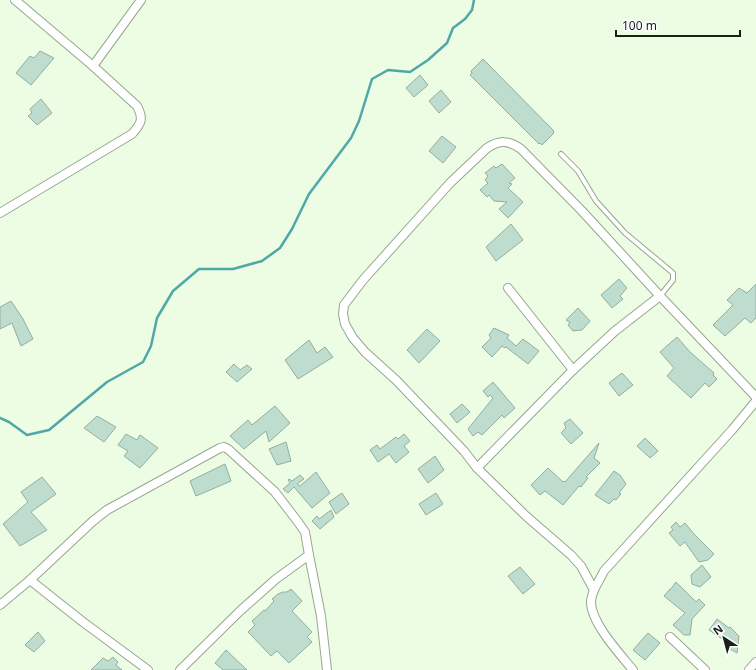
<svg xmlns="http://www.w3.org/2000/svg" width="756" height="670" font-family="'Noto Sans',sans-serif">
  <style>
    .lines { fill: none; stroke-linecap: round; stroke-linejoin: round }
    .stream { stroke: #50a7a7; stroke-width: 2.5 }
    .building { fill: #bfddcf; stroke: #91aea0 }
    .service-casing { stroke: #97a68f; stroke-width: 6 }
    .minor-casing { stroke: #97a68f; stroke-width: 10 }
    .service { stroke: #fff; stroke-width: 4 }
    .minor { stroke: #fff; stroke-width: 8 }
  </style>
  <rect width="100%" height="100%" fill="#ecfde4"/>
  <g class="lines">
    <!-- stream -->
    <polyline class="stream" points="0,418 9,422 27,435 49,430 107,382 143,362 151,346 157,318 173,291 199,269 233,269 262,261 280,248 292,229 309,194 351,138 359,121 372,79 388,70 410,72 428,60 447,43 453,28 465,19 472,10 474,0"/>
  </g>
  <!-- building -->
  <g class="building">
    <polygon points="40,51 54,58 31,85 16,73 30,56 34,58"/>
    <polygon points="483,59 553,130 554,133 542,145 540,143 539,144 470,75 472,73 471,71"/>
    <polygon points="420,75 428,85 414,97 406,88"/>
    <polygon points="441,90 451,102 439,113 429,101"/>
    <polygon points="41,99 52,113 37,125 28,116 32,113 30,109"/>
    <polygon points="442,136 456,147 443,163 429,151"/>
    <polygon points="502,164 515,178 509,183 512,184 508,188 523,202 508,218 499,209 507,202 494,201 489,195 487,197 480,190 488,183 485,180 488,176 485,173 494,166 496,168"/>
    <polygon points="511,224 523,240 496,261 486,247"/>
    <polygon points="619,279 627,288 620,296 623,299 612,308 601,295"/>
    <polygon points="756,284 756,318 751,323 745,318 725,336 713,325 733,305 727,300 739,288 747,293"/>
    <polygon points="11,301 23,319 33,339 21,346 12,323 0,329 0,307"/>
    <polygon points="578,308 590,321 582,330 573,331 568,325 570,322 566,320"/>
    <polygon points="494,328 509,335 507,338 516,346 523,339 539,351 528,364 506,347 505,348 502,346 492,357 482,347 491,338 489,335"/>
    <polygon points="427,329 440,341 419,363 407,350"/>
    <polygon points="677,337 690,352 714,373 713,375 717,379 709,387 705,383 691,398 667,376 674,368 660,352"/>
    <polygon points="309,340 317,353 325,347 333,357 298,379 285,360"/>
    <polygon points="234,364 240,370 247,365 252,369 237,382 226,372"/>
    <polygon points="622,373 633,385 619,396 609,383"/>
    <polygon points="493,382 515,408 504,418 502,415 482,435 478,432 473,436 468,429 493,398 490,395 488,397 483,391"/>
    <polygon points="462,404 470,412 457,423 450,414"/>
    <polygon points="275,406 290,423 269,442 266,431 244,449 230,436 248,420 252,425"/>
    <polygon points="97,416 116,427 104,442 84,428"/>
    <polygon points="570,419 583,433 571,444 561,433 566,428 564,423"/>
    <polygon points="126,434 137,440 140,435 158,448 140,468 124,456 128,451 118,445"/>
    <polygon points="404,434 410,441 404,446 409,452 396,463 389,454 378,462 370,450 377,445 380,449 396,437 398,439"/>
    <polygon points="645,438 658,451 650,458 637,446"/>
    <polygon points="286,442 291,461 277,465 269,449"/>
    <polygon points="599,443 594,458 600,463 586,477 588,478 581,487 579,486 563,505 545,491 540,495 531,485 548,468 563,482 564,481 565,482"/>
    <polygon points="435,456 444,470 428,483 418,469"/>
    <polygon points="225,464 231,481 196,496 190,481"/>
    <polygon points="614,471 620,475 626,484 619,493 621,494 616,500 614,499 609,504 595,495"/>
    <polygon points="316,472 330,493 312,508 294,487 288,493 283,489 290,483 288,480 289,479 292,481 300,475 304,479 297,484 300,486"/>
    <polygon points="42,477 56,494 31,512 47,530 20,546 3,524 28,502 21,492"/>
    <polygon points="342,493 349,504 336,514 329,502"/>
    <polygon points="436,493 443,504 426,515 419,504"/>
    <polygon points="331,510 334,517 320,529 312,521 317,516 319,519"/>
    <polygon points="676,522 680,527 685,523 694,534 714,554 708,560 699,562 685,542 680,546 669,533 673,530 671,527"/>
    <polygon points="702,565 711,577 700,587 692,584 691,575"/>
    <polygon points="520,567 535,584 523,594 508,576"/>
    <polygon points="676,582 696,602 699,599 705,605 692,619 690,635 684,635 673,625 685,613 664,596 670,589 671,589"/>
    <polygon points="291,589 302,601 292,611 312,632 307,637 312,642 289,663 277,651 271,656 248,632 255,625 252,621 264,610 265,611 274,601 272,599 278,594 283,592 287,592"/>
    <polygon points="717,619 729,628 730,627 739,636 737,653 725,646 728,643 709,630"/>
    <polygon points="38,632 45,641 34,652 25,645"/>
    <polygon points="648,633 660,643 645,660 633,650"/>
    <polygon points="226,650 247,670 223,670 215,663"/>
    <polygon points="113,657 118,662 116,665 122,670 91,670 103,658 108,661"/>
  </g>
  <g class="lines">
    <defs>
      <polyline id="service" points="561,154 578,171 596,201 625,233 673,273 673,280 660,296"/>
      <g id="minor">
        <polyline points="93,66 141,0"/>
        <path d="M0,213L132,134C141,124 144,119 137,106L93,66L15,0"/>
        <polyline points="660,296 756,397"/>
        <path d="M573,370L615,331L660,296L582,211L521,149C508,140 500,140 487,148L450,183L363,280L344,305L343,314L345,324L353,338L365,352L396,380L464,451L477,468L526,516L571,555L581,566L594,590L604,571L732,430L756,401"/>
        <polyline points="477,468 573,370 508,288"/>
        <polyline points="309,555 321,616 327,670"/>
        <polyline points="30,580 93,521 107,510 220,448 224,447 228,449 275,492 298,522 305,532 309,555 276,579 240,611 180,670"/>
        <path d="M594,590C593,593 591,598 591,602C591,623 620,654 633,670"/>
        <polyline points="0,605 30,580 83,622 148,670"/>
        <polyline points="670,637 705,670"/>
        <polyline points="749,670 756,662"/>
      </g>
    </defs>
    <!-- service casing -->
    <use href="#service" class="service-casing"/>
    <!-- minor casing -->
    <use href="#minor" class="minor-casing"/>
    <!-- service -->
    <use href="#service" class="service"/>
    <!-- minor -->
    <use href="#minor" class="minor"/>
  </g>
  <!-- north arrow -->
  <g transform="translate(724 638) rotate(324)" stroke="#ffffff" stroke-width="3" paint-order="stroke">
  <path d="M0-3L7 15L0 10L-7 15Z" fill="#1a2017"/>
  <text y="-6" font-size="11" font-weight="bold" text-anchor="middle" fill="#1a2017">N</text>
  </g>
  <!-- scale -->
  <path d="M616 30v6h124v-6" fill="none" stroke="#1a2017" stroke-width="2"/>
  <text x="622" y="30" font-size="12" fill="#1a2017" stroke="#ffffff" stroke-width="3" paint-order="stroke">100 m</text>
</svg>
